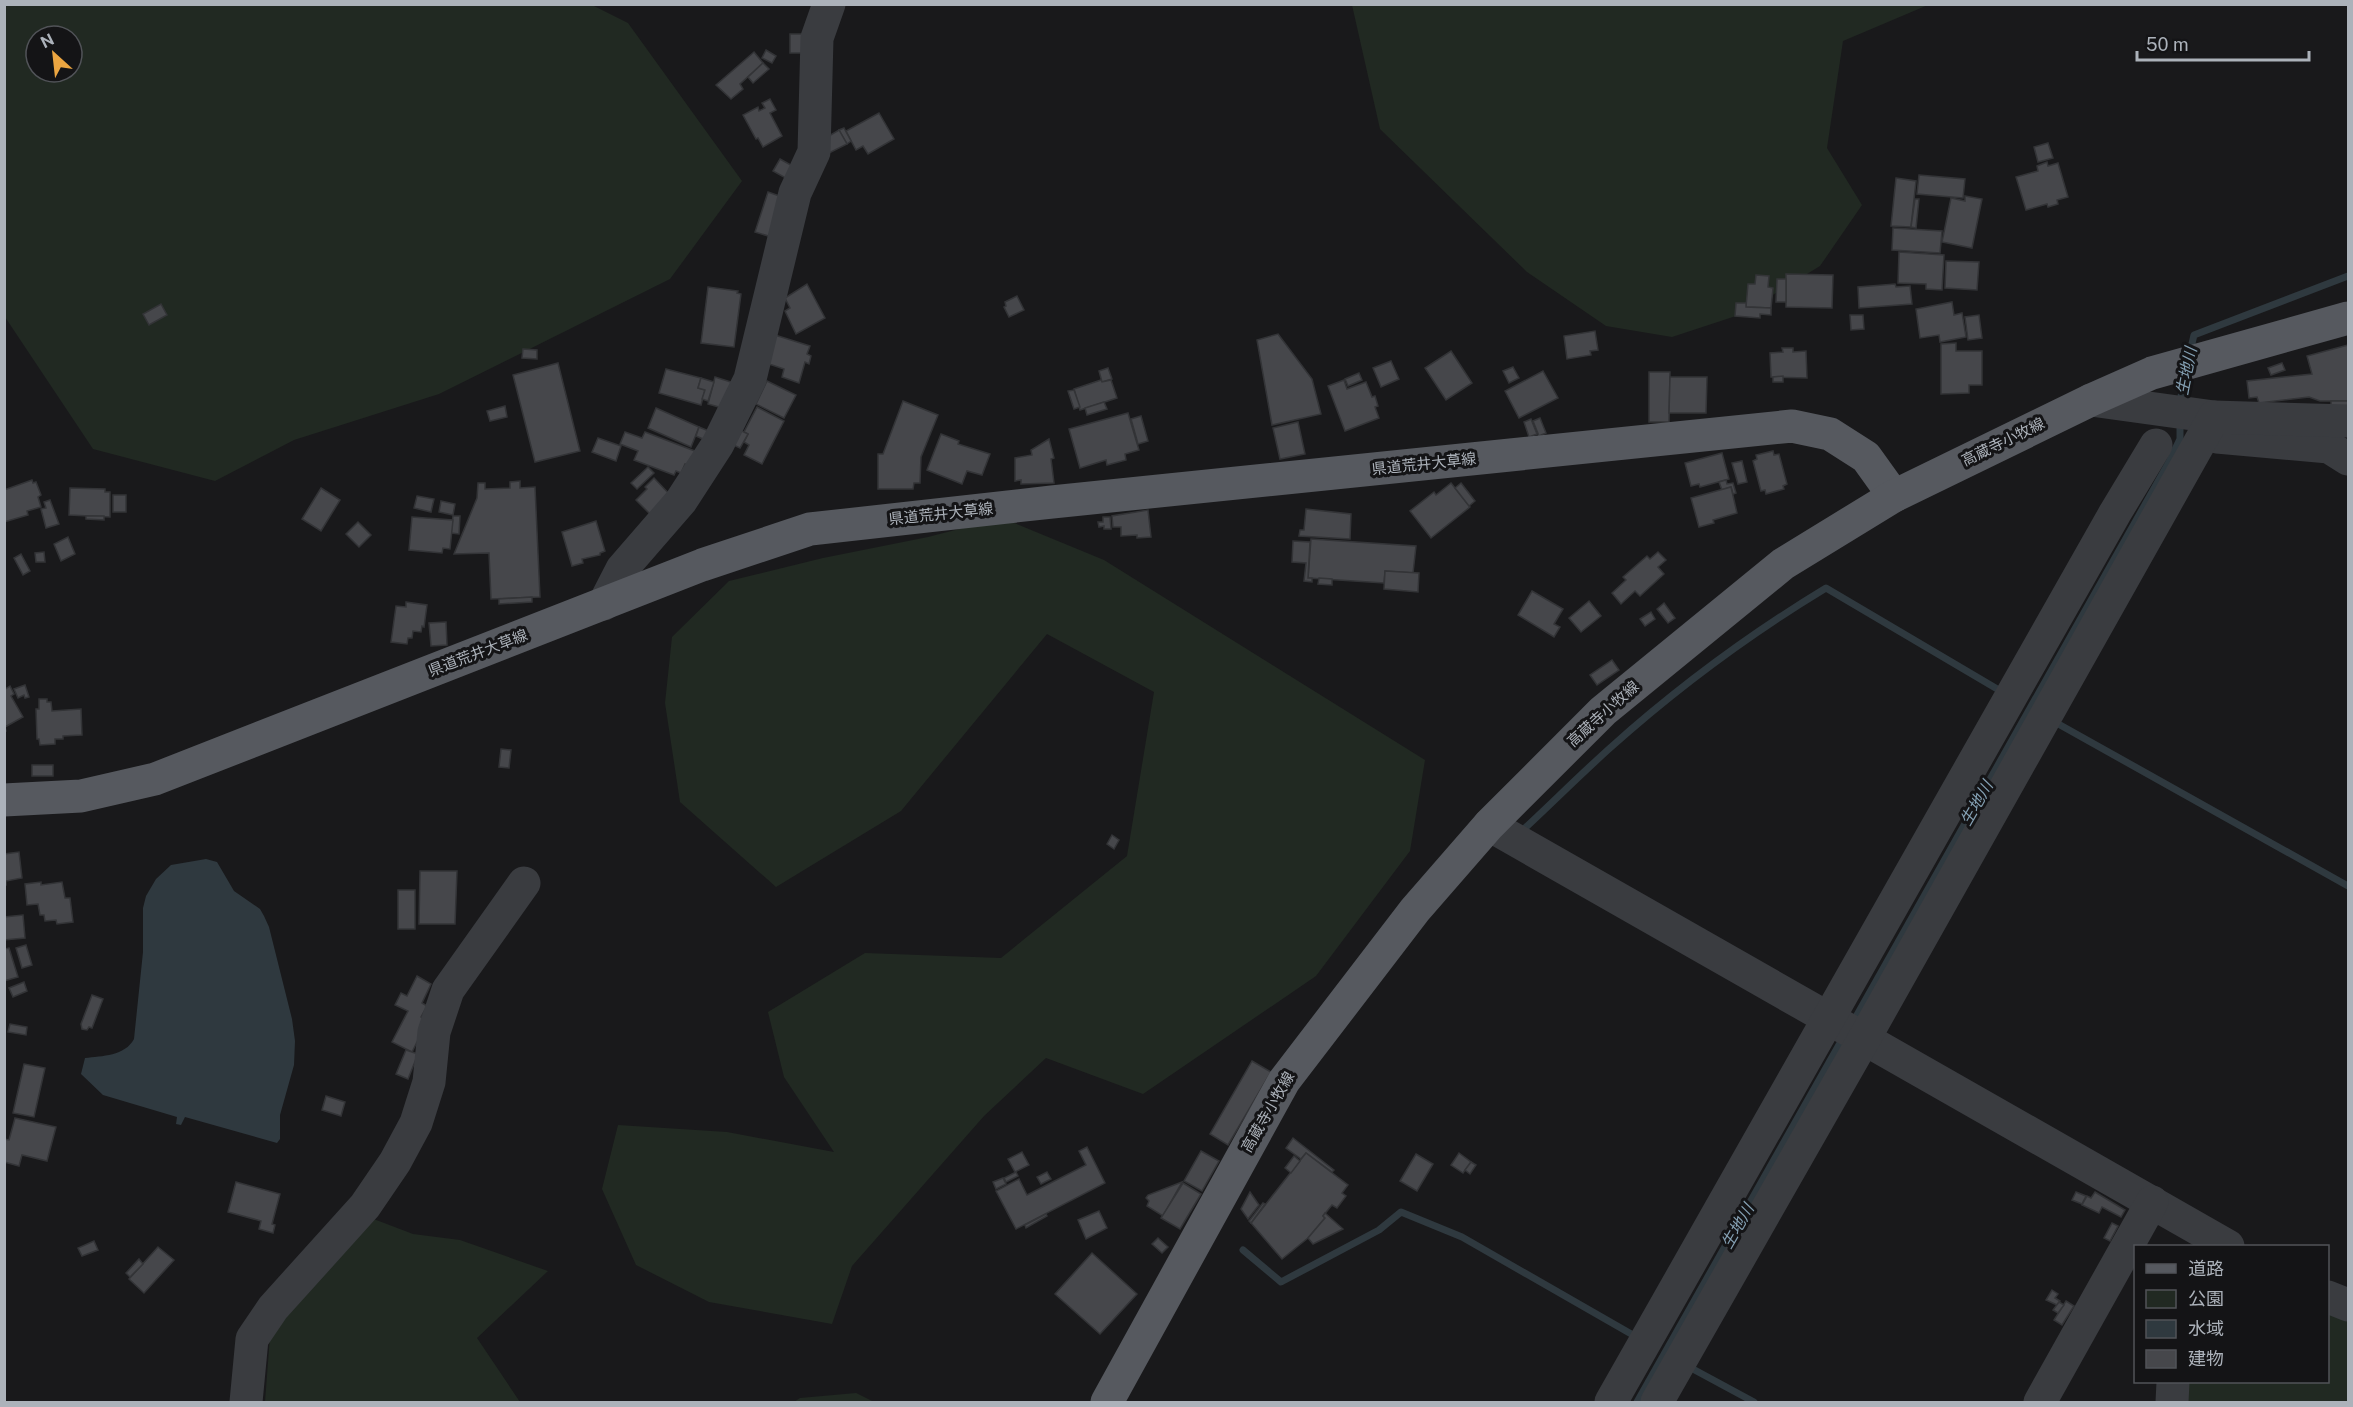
<svg xmlns="http://www.w3.org/2000/svg" width="2353" height="1407" font-family="'Public Sans','Noto Sans JP',sans-serif">
  <style>
    .green { fill: #212922; fill-rule: evenodd }
    .water { fill: #2f393f }
    .lines { fill: none; stroke-linecap: round; stroke-linejoin: round }
    .stream { stroke: #2f393f; stroke-width: 7 }
    .building { fill: #46474b; stroke: #333437; stroke-width: 1.5 }
    .minor { stroke: #3a3c40; stroke-width: 33 }
    .major { stroke: #56595f; stroke-width: 33 }
    .labels { text-anchor: middle; stroke-width: 6; stroke-linejoin: round; paint-order: stroke }
    .street-label { font-size: 15px; fill: #acb2ba; stroke: #141416 }
    .water-label { font-size: 16px; font-style: italic; fill: #85a1b4; stroke: #141416 }
  </style>
  <rect width="100%" height="100%" fill="#19191b"/>
  <!-- green -->
  <g class="green">
    <path d="M4,5H592L628,23L742,181L670,279L439,394L294,440L215,481L93,449L5,317ZM36,36H72V72H36Z"/>
    <polygon points="1352,5 1928,5 1843,41 1827,148 1862,205 1820,266 1742,314 1672,337 1606,326 1527,272 1380,129"/>
    <polygon points="1002,518 1104,560 1425,760 1410,851 1316,976 1143,1094 1046,1058 984,1116 852,1266 832,1324 709,1302 636,1265 602,1189 618,1125 727,1132 834,1152 784,1077 768,1012 865,953 1001,958 1127,856 1154,692 1047,634 901,811 776,887 680,802 665,703 672,637 729,581 823,558 928,537"/>
    <polygon points="371,1218 413,1234 460,1240 548,1271 477,1338 520,1402 265,1402 270,1336"/>
    <polygon points="2328,1305 2348,1314 2348,1402 2178,1402 2182,1382 2328,1382"/>
    <polygon points="856,1393 874,1402 794,1402 800,1398"/>
  </g>
  <!-- water -->
  <path class="water" d="M206,859L217,862L234,891L260,909L264,916L269,927L292,1019L295,1041L294,1065L280,1115V1139L277,1143L185,1117L181,1125L176,1124L177,1117L103,1095L81,1074L85,1058C102,1056 125,1056 134,1039L143,952V908L146,896L156,879L171,865Z"/>
  <g class="lines">
    <!-- stream -->
    <g class="stream">
      <polyline points="2190,352 2194,335 2348,276"/>
      <polyline points="2180,402 2185,375"/>
      <polyline points="2053,721 2348,886"/>
      <path d="M1524,829C1553,802 1581,774 1610,748C1677,688 1750,634 1826,588L2004,693"/>
      <polyline points="1853,1022 2169,462 2180,439 2180,422"/>
      <polyline points="1243,1250 1281,1282 1379,1230 1401,1212 1462,1237 1633,1335"/>
      <polyline points="1691,1368 1754,1402"/>
      <polyline points="1637,1402 1844,1036"/>
    </g>
  </g>
  <!-- building -->
  <g class="building">
    <rect x="790" y="34" width="13" height="19"/>
    <polygon points="766,50 776,56 772,63 762,58"/>
    <polygon points="754,52 763,63 740,84 743,89 731,99 716,85"/>
    <polygon points="763,63 769,69 753,83 748,77"/>
    <polygon points="770,99 776,110 770,113 782,136 763,147 758,138 756,139 743,115 758,107 759,111 765,108 762,103"/>
    <polygon points="879,113 894,139 868,154 863,146 856,150 846,131"/>
    <polygon points="844,128 851,141 847,144 839,130"/>
    <polygon points="839,130 847,144 829,153 822,140"/>
    <polygon points="2048,143 2053,158 2038,162 2034,147"/>
    <polygon points="780,159 798,169 791,181 773,171"/>
    <polygon points="2047,162 2048,166 2058,163 2068,197 2057,200 2058,204 2048,207 2047,204 2026,210 2016,177 2038,171 2037,166"/>
    <polygon points="1919,175 1965,179 1963,198 1917,194"/>
    <polygon points="1896,178 1916,181 1911,227 1891,226"/>
    <polygon points="768,192 788,199 775,238 755,232"/>
    <polygon points="1965,196 1982,199 1972,248 1942,242 1951,198 1965,201"/>
    <polygon points="1915,199 1919,199 1916,228 1911,227"/>
    <polygon points="1893,228 1942,231 1940,253 1892,250"/>
    <polygon points="1899,252 1944,255 1942,290 1926,289 1926,284 1898,283"/>
    <polygon points="1946,261 1979,262 1977,290 1945,288"/>
    <polygon points="1786,274 1833,275 1832,308 1786,307"/>
    <polygon points="1756,275 1769,276 1768,287 1773,288 1771,308 1746,307 1748,284 1755,284"/>
    <polygon points="1777,279 1786,279 1786,302 1776,302"/>
    <polygon points="807,284 825,318 796,334 785,311 790,308 785,298"/>
    <polygon points="1895,284 1896,287 1910,286 1912,304 1859,308 1858,287"/>
    <polygon points="708,287 738,291 737,293 741,294 734,347 701,343"/>
    <polygon points="1017,296 1024,310 1009,317 1004,307 1006,306 1005,302"/>
    <polygon points="1952,302 1954,315 1962,313 1966,337 1940,342 1939,335 1920,338 1916,309"/>
    <polygon points="1736,303 1746,303 1746,307 1771,308 1771,315 1760,314 1760,318 1735,316"/>
    <polygon points="161,304 167,315 149,325 143,314"/>
    <polygon points="1850,315 1863,315 1864,329 1851,330"/>
    <polygon points="1979,315 1982,338 1968,340 1965,317"/>
    <polygon points="1595,331 1598,350 1590,351 1591,355 1567,359 1564,336"/>
    <polygon points="1278,334 1312,379 1321,414 1272,425 1257,340"/>
    <polygon points="775,335 810,346 807,354 811,356 809,364 805,362 799,383 782,377 784,369 766,363"/>
    <polygon points="1956,343 1956,351 1982,351 1982,385 1969,385 1969,393 1941,394 1941,344"/>
    <polygon points="2348,345 2348,401 2320,401 2309,397 2259,403 2257,397 2249,398 2247,381 2312,374 2307,356"/>
    <polygon points="1782,348 1793,348 1793,352 1806,351 1807,378 1771,377 1770,353 1783,352"/>
    <polygon points="523,349 537,350 537,359 522,358"/>
    <polygon points="1451,351 1472,383 1446,400 1425,368"/>
    <polygon points="1391,361 1399,379 1381,387 1373,368"/>
    <polygon points="558,363 580,451 535,462 513,375"/>
    <polygon points="2282,363 2285,370 2271,375 2268,368"/>
    <polygon points="1513,367 1519,378 1509,383 1503,371"/>
    <polygon points="1108,368 1112,379 1102,382 1099,371"/>
    <polygon points="666,369 701,378 698,388 705,390 701,405 659,393"/>
    <polygon points="1543,371 1558,398 1519,418 1505,391"/>
    <polygon points="1649,372 1670,372 1669,422 1649,422"/>
    <polygon points="1359,373 1362,380 1348,386 1345,379"/>
    <polygon points="1783,376 1783,382 1773,382 1773,377"/>
    <polygon points="715,377 734,383 726,409 708,404"/>
    <polygon points="1670,377 1707,377 1706,413 1669,413"/>
    <polygon points="701,378 714,382 708,401 702,399 705,390 698,388"/>
    <polygon points="1101,380 1102,382 1111,380 1117,398 1080,410 1074,389"/>
    <polygon points="1344,380 1347,389 1366,382 1372,397 1375,396 1378,406 1375,407 1379,418 1345,431 1328,386"/>
    <polygon points="767,381 796,395 784,418 756,404"/>
    <polygon points="1074,390 1080,407 1074,409 1068,391"/>
    <polygon points="903,401 938,415 921,457 920,483 914,483 913,489 878,489 878,454 883,454"/>
    <polygon points="2331,401 2348,401 2348,411 2331,412"/>
    <polygon points="1104,402 1107,409 1087,415 1085,408"/>
    <polygon points="505,406 507,417 490,421 487,411"/>
    <polygon points="757,407 784,421 762,464 744,455 749,445 744,442 748,434 744,432"/>
    <polygon points="656,408 699,427 691,447 648,428"/>
    <polygon points="1128,413 1139,450 1125,454 1126,460 1107,465 1106,460 1080,468 1069,429"/>
    <polygon points="1141,416 1148,441 1138,444 1131,419"/>
    <polygon points="1540,418 1546,433 1539,436 1533,421"/>
    <polygon points="1531,419 1537,434 1529,437 1524,422"/>
    <polygon points="1298,422 1305,454 1280,459 1273,428"/>
    <polygon points="699,427 716,434 712,443 696,436"/>
    <polygon points="734,427 748,434 740,448 727,442"/>
    <polygon points="625,432 642,438 645,432 700,453 694,467 685,464 681,473 676,471 674,475 634,460 638,451 620,444"/>
    <polygon points="941,434 959,441 958,444 990,454 982,475 967,471 962,484 927,470"/>
    <polygon points="598,438 621,446 616,461 592,452"/>
    <polygon points="1049,439 1054,458 1051,459 1054,483 1021,484 1021,480 1015,481 1015,458 1032,455 1031,450"/>
    <polygon points="1773,451 1774,455 1779,454 1787,484 1783,486 1784,489 1766,494 1765,490 1761,491 1753,461 1757,459 1756,455"/>
    <polygon points="1722,453 1729,479 1700,487 1699,484 1691,486 1685,463"/>
    <polygon points="1742,461 1747,482 1738,484 1732,463"/>
    <polygon points="648,467 654,473 637,489 631,483"/>
    <polygon points="654,478 672,497 650,514 636,500 647,489 645,487"/>
    <polygon points="32,480 33,483 36,482 41,495 38,497 41,507 27,511 28,515 4,522 4,490"/>
    <polygon points="1726,480 1727,484 1733,483 1736,493 1733,494 1731,487 1722,490 1719,482"/>
    <polygon points="520,481 520,488 535,487 540,597 491,599 489,553 454,554 477,498 478,483 485,483 485,489 510,488 510,482"/>
    <polygon points="1451,483 1470,507 1431,538 1410,511 1434,492 1436,495"/>
    <polygon points="1461,483 1475,501 1469,506 1455,488"/>
    <polygon points="1731,487 1737,513 1713,520 1714,523 1699,527 1691,498"/>
    <polygon points="70,488 105,489 105,492 110,492 110,517 69,515"/>
    <polygon points="321,488 340,500 321,531 302,519"/>
    <rect x="113" y="495" width="13" height="17"/>
    <polygon points="417,496 434,499 431,512 414,508"/>
    <polygon points="50,500 59,524 46,528 41,509 46,508 44,502"/>
    <polygon points="441,501 455,504 453,515 439,512"/>
    <polygon points="1306,509 1351,514 1350,539 1299,536 1300,530 1304,530"/>
    <polygon points="1148,510 1151,537 1137,538 1137,535 1121,536 1121,527 1113,527 1112,516"/>
    <polygon points="86,516 104,516 104,520 86,519"/>
    <polygon points="453,516 460,516 459,534 451,533"/>
    <polygon points="412,517 453,520 450,549 443,548 442,553 409,550"/>
    <polygon points="1103,517 1110,517 1111,529 1104,529 1104,526 1099,527 1098,522 1103,522"/>
    <polygon points="596,521 605,551 600,553 600,555 582,559 583,563 572,566 562,532"/>
    <polygon points="358,522 371,535 359,547 346,534"/>
    <polygon points="68,537 75,554 61,561 54,544"/>
    <polygon points="1311,539 1416,546 1413,573 1385,571 1384,583 1308,578"/>
    <polygon points="1293,541 1310,542 1308,578 1312,578 1312,582 1304,581 1306,563 1292,562"/>
    <polygon points="44,552 45,562 36,562 35,553"/>
    <polygon points="1658,552 1666,560 1658,567 1664,574 1640,596 1635,591 1621,604 1612,593 1626,580 1623,577 1647,556 1650,559"/>
    <polygon points="21,554 30,571 23,575 14,558"/>
    <polygon points="1385,571 1419,573 1418,592 1384,589"/>
    <polygon points="1319,578 1332,579 1332,585 1318,584"/>
    <polygon points="1532,591 1563,609 1554,624 1560,627 1554,637 1518,615"/>
    <polygon points="532,597 532,602 499,604 499,599"/>
    <polygon points="1589,601 1601,616 1581,632 1569,618"/>
    <polygon points="406,602 427,605 424,627 422,626 421,632 413,631 412,638 408,638 407,644 391,642 396,606 406,607"/>
    <polygon points="1664,603 1675,618 1668,623 1657,609"/>
    <polygon points="1651,612 1655,619 1645,626 1640,619"/>
    <polygon points="446,622 447,645 431,646 429,623"/>
    <polygon points="1612,660 1619,670 1597,685 1590,675"/>
    <polygon points="25,685 29,697 25,698 24,695 18,698 14,689"/>
    <polygon points="10,686 14,694 11,696 23,717 5,727 6,731 4,732 4,690"/>
    <polygon points="39,699 47,699 47,702 51,702 52,711 81,709 82,735 63,736 63,739 55,739 55,744 40,745 39,739 37,739 36,709 39,709"/>
    <polygon points="501,749 511,750 509,768 499,767"/>
    <rect x="32" y="765" width="21" height="11"/>
    <polygon points="1112,835 1119,840 1114,849 1107,844"/>
    <polygon points="19,852 22,878 6,881 6,885 4,885 4,854"/>
    <polygon points="420,871 457,871 455,924 419,924"/>
    <polygon points="41,882 41,885 62,882 65,898 70,898 73,922 57,924 56,920 45,921 44,915 40,915 38,904 27,905 25,884"/>
    <rect x="398" y="890" width="17" height="39"/>
    <polygon points="23,915 25,938 4,940 4,917"/>
    <polygon points="26,945 32,965 22,968 16,948"/>
    <polygon points="9,948 18,977 4,981 4,949"/>
    <polygon points="417,976 431,984 422,1003 427,1006 421,1017 425,1019 422,1032 412,1052 392,1042 408,1011 395,1005 401,993 407,996"/>
    <polygon points="24,982 27,991 13,997 9,988"/>
    <polygon points="92,995 103,999 92,1028 89,1027 87,1030 82,1029 81,1024"/>
    <polygon points="10,1024 27,1027 26,1035 8,1032"/>
    <polygon points="406,1050 418,1054 408,1079 396,1074"/>
    <polygon points="1252,1061 1271,1072 1228,1145 1210,1134"/>
    <polygon points="24,1064 45,1068 34,1117 13,1113"/>
    <polygon points="326,1096 345,1102 341,1116 322,1110"/>
    <polygon points="15,1118 56,1127 47,1161 22,1155 19,1166 4,1162 4,1139 9,1140"/>
    <polygon points="1293,1138 1334,1170 1332,1172 1306,1153 1301,1159 1286,1148"/>
    <polygon points="1087,1147 1105,1183 1016,1229 996,1191 1019,1179 1027,1195 1086,1165 1079,1151"/>
    <polygon points="1201,1151 1219,1161 1202,1191 1184,1181"/>
    <polygon points="1022,1152 1029,1165 1015,1172 1008,1159"/>
    <polygon points="1306,1153 1348,1185 1342,1193 1346,1196 1337,1208 1332,1205 1323,1216 1325,1218 1308,1238 1282,1259 1251,1223"/>
    <polygon points="1459,1153 1471,1162 1463,1173 1451,1165"/>
    <polygon points="1416,1154 1433,1164 1417,1191 1400,1181"/>
    <polygon points="1294,1156 1300,1161 1291,1173 1285,1168"/>
    <polygon points="1471,1162 1476,1165 1470,1174 1465,1170"/>
    <polygon points="1016,1172 1018,1176 1006,1182 1004,1178"/>
    <polygon points="1047,1172 1051,1179 1041,1184 1037,1177"/>
    <polygon points="1003,1178 1006,1184 996,1189 993,1182"/>
    <polygon points="236,1182 280,1194 272,1224 275,1225 273,1233 259,1229 261,1221 228,1212"/>
    <polygon points="1182,1182 1163,1216 1147,1206 1149,1201 1146,1198 1148,1195"/>
    <polygon points="1183,1183 1201,1194 1180,1229 1161,1218"/>
    <polygon points="1250,1192 1259,1205 1248,1219 1241,1209"/>
    <polygon points="2076,1192 2086,1196 2082,1204 2072,1200"/>
    <polygon points="2095,1192 2125,1210 2121,1217 2102,1207 2099,1213 2082,1205 2087,1196 2091,1198"/>
    <polygon points="1263,1203 1265,1204 1251,1223 1249,1221"/>
    <polygon points="1099,1211 1107,1228 1086,1239 1078,1220"/>
    <polygon points="1325,1213 1343,1229 1313,1244 1308,1238 1325,1218 1323,1216"/>
    <polygon points="1046,1214 1047,1216 1026,1228 1025,1225"/>
    <polygon points="2112,1223 2118,1226 2110,1241 2104,1238"/>
    <polygon points="1158,1238 1168,1247 1162,1253 1152,1244"/>
    <polygon points="94,1241 98,1250 82,1256 78,1248"/>
    <polygon points="158,1247 174,1260 144,1293 129,1279"/>
    <polygon points="1092,1253 1137,1294 1100,1334 1055,1294"/>
    <polygon points="139,1259 143,1264 130,1277 126,1273"/>
    <polygon points="2052,1290 2058,1294 2055,1298 2060,1301 2057,1305 2046,1300"/>
    <polygon points="2066,1301 2074,1306 2062,1325 2054,1320"/>
    <polygon points="2059,1302 2064,1305 2058,1313 2053,1310"/>
  </g>
  <g class="lines">
    <!-- minor -->
    <g class="minor">
      <polyline points="2091,400 2214,417"/>
      <polyline points="2217,437 2329,447 2348,459"/>
      <polyline points="604,604 622,569 681,501 718,444 750,379 795,193 814,152 817,38 829,4"/>
      <polyline points="1489,825 2228,1246"/>
      <polyline points="2328,1297 2348,1305"/>
      <polyline points="246,1402 252,1339 273,1308 365,1206 395,1162 416,1123 429,1082 434,1032 448,990 524,883"/>
      <polyline points="1611,1402 2115,513 2156,445"/>
      <polyline points="1657,1402 1864,1039 2214,417 2348,421"/>
      <polyline points="2040,1402 2152,1202"/>
      <polyline points="2172,1402 2173,1382"/>
    </g>
    <!-- major -->
    <g class="major">
      <polyline points="4,800 81,796 155,779 702,565 810,529 1052,502 1792,426 1830,434 1866,457 1894,496"/>
      <polyline points="1107,1402 1284,1081 1415,910 1489,825 1603,711 1783,564 1894,496 2091,400 2152,373 2348,318"/>
    </g>
  </g>
  <g class="labels">
    <!-- street labels -->
    <g class="street-label">
      <text transform="translate(2003 442) rotate(-26)" y="5">高蔵寺小牧線</text>
      <text transform="translate(1424 464) rotate(-6)" y="5">県道荒井大草線</text>
      <text transform="translate(941 514) rotate(-6)" y="5">県道荒井大草線</text>
      <text transform="translate(478 653) rotate(-21)" y="5">県道荒井大草線</text>
      <text transform="translate(1603 714) rotate(-42)" y="5">高蔵寺小牧線</text>
      <text transform="translate(1268 1112) rotate(-60)" y="5">高蔵寺小牧線</text>
    </g>
    <!-- water labels -->
    <g class="water-label">
      <text transform="translate(2186 371) rotate(-79)" y="6">生地川</text>
      <text transform="translate(1976 803) rotate(-60)" y="6">生地川</text>
      <text transform="translate(1737 1226) rotate(-60)" y="6">生地川</text>
    </g>
  </g>
  <!-- border -->
  <rect width="2353" height="1407" fill="none" stroke="#acb2ba" stroke-width="12"/>
  <!-- legend -->
  <rect x="2134" y="1245" width="195" height="138" fill="#141416" stroke="#515358" stroke-width="1.5"/>
  <rect x="2146" y="1264" width="30" height="9" fill="#56595f" stroke="#515358" stroke-width="1.5"/>
  <text x="2188" y="1275" font-size="18" fill="#acb2ba">道路</text>
  <rect x="2146" y="1290" width="30" height="18" fill="#212922" stroke="#515358" stroke-width="1.5"/>
  <text x="2188" y="1305" font-size="18" fill="#acb2ba">公園</text>
  <rect x="2146" y="1320" width="30" height="18" fill="#2f393f" stroke="#515358" stroke-width="1.5"/>
  <text x="2188" y="1335" font-size="18" fill="#acb2ba">水域</text>
  <rect x="2146" y="1350" width="30" height="18" fill="#46474b" stroke="#515358" stroke-width="1.5"/>
  <text x="2188" y="1365" font-size="18" fill="#acb2ba">建物</text>
  <!-- north arrow -->
  <g transform="translate(54 54) rotate(333)"><circle r="28" fill="#141416" stroke="#515358" stroke-width="1.5"/>
  <path d="M0-4.5L10 22L0 15L-10 22Z" fill="#eca641"/>
  <text y="-9" font-size="16" font-weight="bold" text-anchor="middle" fill="#acb2ba">N</text>
  </g>
  <!-- scale -->
  <path d="M2137 51v9h172v-9" fill="none" stroke="#acb2ba" stroke-width="3"/>
  <text x="2146" y="51" font-size="18" fill="#acb2ba" stroke="#141416" stroke-width="4.5" paint-order="stroke">50 m</text>
</svg>
